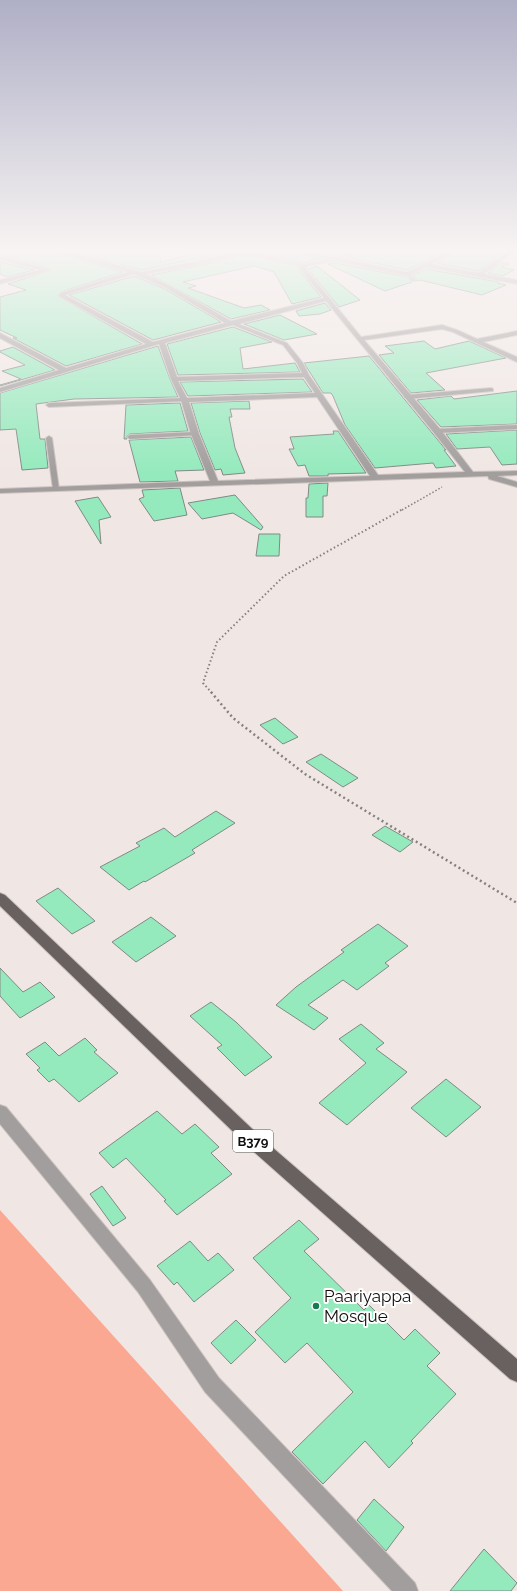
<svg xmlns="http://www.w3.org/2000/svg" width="517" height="1591" font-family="Raleway,sans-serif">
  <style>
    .water { fill: #fba893 }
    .building { fill: #95eabd; stroke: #818985 }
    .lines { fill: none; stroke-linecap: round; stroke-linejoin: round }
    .service-casing { stroke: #ccc4c2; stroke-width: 2 }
    .minor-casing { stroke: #ccc4c2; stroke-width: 2 }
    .primary-casing { stroke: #ccc4c2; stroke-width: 2 }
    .path-far3 { stroke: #86807e; stroke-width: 1; stroke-dasharray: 1 1.5; stroke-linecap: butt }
    .path-far2 { stroke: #86807e; stroke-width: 1.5; stroke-dasharray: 1.5 2; stroke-linecap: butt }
    .path-far1 { stroke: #86807e; stroke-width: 2; stroke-dasharray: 1.5 2.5; stroke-linecap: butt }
    .path { stroke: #86807e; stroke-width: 2.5; stroke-dasharray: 2 3; stroke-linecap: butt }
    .service { fill: #a29e9d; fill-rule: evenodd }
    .minor { fill: #a29e9d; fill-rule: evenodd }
    .primary { fill: #68615f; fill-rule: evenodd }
    .poi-dot { fill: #187a52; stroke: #fff; stroke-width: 1.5 }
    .labels { text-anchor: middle; stroke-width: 4; stroke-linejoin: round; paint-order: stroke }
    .shield { fill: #fff; stroke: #585656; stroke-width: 1 }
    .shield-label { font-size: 13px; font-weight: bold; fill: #110e0d }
    .near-poi-label { font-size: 17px; fill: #110e0d; stroke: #fff; text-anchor: start }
  </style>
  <rect width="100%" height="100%" fill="#f0e7e4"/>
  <!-- water -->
  <polygon class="water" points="0,1210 343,1591 0,1591"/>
  <!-- building -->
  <g class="building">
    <polygon points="20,250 49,250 50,251 123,272 61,292 58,296 142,344 66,366 13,338 17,338 0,330 0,297 26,290 8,284 51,270 49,268 1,255"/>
    <polygon points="65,250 159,250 161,262 209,250 239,250 141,270 94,257"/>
    <polygon points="254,250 288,250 289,251 320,259 304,262 254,251"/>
    <polygon points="301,250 351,250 334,256"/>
    <polygon points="359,250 448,250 407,270 346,257"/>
    <polygon points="459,250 505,250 492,257 496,258 478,271 436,263"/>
    <polygon points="245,254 300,266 299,270 321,297 292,304 274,272 254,266 183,282 196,286 188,288 244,308 261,305 270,310 231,319 151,275 207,264"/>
    <polygon points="0,262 34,270 7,277 0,274"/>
    <polygon points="502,262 509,264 501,267 514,270 503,276 488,273"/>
    <polygon points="335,263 408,277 412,282 385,291 328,264"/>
    <polygon points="317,266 360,300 339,307 308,269"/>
    <polygon points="426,269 499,282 498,283 506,285 482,295 420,280 417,281 413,275"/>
    <polygon points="134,276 165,289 221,322 153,340 69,295"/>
    <polygon points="325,303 331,310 320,314 299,316 296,311"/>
    <polygon points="280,315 317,334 284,340 244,324"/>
    <polygon points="233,327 272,342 240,348 243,369 295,363 300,372 178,375 167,344"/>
    <polygon points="424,341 435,349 469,341 506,358 426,373 445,390 411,393 379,355 394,353 385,346"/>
    <polygon points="158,346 170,379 178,397 74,399 36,404 40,439 45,439 48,468 22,470 16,429 0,430 0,393"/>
    <polygon points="13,347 55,370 0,386 0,385 21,379 2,371 25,365 0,352 0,351"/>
    <polygon points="369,356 446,450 444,450 456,466 436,468 433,463 375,468 345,425 333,396 331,393 323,393 304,363"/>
    <polygon points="303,379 312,392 188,396 180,382"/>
    <polygon points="517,391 517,424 441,427 417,400 451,396 454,399"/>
    <polygon points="249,401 250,409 230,409 232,417 229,417 235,448 245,473 223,475 221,469 215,470 200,433 191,403"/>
    <polygon points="180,403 188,431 130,434 126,437 127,439 124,439 126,405"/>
    <polygon points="517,430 517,464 502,465 490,447 457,449 446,434"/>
    <polygon points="333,431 338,431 366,473 328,474 328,476 309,476 305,465 298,466 289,449 294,449 290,437 334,434"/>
    <polygon points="191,437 204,470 175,471 178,481 140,482 129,440"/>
    <polygon points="328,483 327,496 323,496 323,517 306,517 306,498 308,498 309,484"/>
    <polygon points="180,488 187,515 154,521 139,499 144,497 142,490"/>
    <polygon points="235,495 263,527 261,530 233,513 202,519 188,503"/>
    <polygon points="98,497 111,517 99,520 101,544 75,501"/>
    <polygon points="259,534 280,534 279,556 256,556"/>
    <polygon points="275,718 298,737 283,744 260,725"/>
    <polygon points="321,754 358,778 343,787 306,762"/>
    <polygon points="216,811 235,823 192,850 195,853 145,882 144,881 129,890 100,867 140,846 136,843 164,828 175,837"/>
    <polygon points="385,826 413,842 400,852 372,835"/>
    <polygon points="58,888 95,921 72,934 36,901"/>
    <polygon points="151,917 176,936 136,962 112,942"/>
    <polygon points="378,924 408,946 385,963 389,966 357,990 343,980 308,1005 328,1018 314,1030 276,1005 296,987 344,952 341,950"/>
    <polygon points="0,968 23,992 40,982 55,997 20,1018 0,996"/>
    <polygon points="211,1002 236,1022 272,1057 245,1076 217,1048 222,1045 190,1016"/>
    <polygon points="361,1024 384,1043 376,1049 407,1072 347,1125 319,1103 366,1063 339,1039"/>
    <polygon points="85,1038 97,1050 94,1052 118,1073 79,1102 54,1079 49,1082 37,1070 40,1068 26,1054 45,1042 59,1056"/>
    <polygon points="446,1079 481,1107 446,1137 411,1108"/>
    <polygon points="157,1111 182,1134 195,1124 219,1147 211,1153 232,1174 177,1215 164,1201 166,1200 126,1158 113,1168 99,1153"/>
    <polygon points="102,1186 126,1218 113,1226 90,1194"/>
    <polygon points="299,1220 319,1239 304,1251 364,1310 369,1305 404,1340 415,1329 440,1353 427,1366 456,1394 411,1441 413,1443 389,1468 365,1441 323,1484 292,1452 353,1392 307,1343 285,1363 255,1332 291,1298 253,1258"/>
    <polygon points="190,1241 208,1261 218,1253 234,1270 194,1302 177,1282 174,1285 157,1266"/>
    <polygon points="236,1320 256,1340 231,1364 211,1343"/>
    <polygon points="374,1499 404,1527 386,1551 357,1520"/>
    <polygon points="484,1549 517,1583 511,1591 450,1591"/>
  </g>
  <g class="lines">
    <defs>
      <g id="service">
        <polygon points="243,250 305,264 307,265 305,266 244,252"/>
        <polygon points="407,273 409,273 416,281 412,281"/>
        <polygon points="491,388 493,389 493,391 407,399 404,397 407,395"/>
        <polygon points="185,398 187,399 187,401 49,407 46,405 49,403"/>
        <polygon points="517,425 517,429 437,433 434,431 437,429"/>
        <polygon points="195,432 197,433 197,435 130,439 127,437 130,435"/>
        <polygon points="49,436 52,438 59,489 56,491 53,489 46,438"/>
      </g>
      <g id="minor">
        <path d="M50,250H59L94,258L141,272L207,259L245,250H253L207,263L146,274L170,286L231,321L324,298L300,269L303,264L327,259L289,250C304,250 319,257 334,257C342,257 349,250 358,250L341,258L407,272L451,250H458L431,264L478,273L510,250H516L484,274L517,280V284L426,267L408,276L335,261L307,266L306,269L361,337L442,325L457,330L477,339L517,331V335L483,342L517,357V362L453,332L442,329L364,340L440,429L473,472L517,471V475L497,476L517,482V487L489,479L488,476L0,493V489L210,481L191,434L181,400L171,379L159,344L0,392V388L59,370L0,338V333L66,368L146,344L59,296L61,293L128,272ZM134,274L166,288L225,323L153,342L65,295ZM326,301C372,358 420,414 465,472L378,475L309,375L303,363L287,343L239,324ZM233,325L283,345L297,363L302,373L177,377L165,343ZM304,377L315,393L187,398L178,381ZM317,397L370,476L218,481L199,434L189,402Z"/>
        <polygon points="0,256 49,269 50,270 0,284 0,280 40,270 0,260"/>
        <polygon points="0,1105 6,1107 150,1280 219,1378 415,1583 418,1591 392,1591 205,1392 138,1292 0,1124"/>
      </g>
      <polygon id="primary" points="0,893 5,895 265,1141 517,1359 517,1382 510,1379 253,1151 0,906"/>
    </defs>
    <!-- service casing -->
    <use href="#service" class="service-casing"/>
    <!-- minor casing -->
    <use href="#minor" class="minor-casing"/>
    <!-- primary casing -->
    <use href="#primary" class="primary-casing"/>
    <!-- path-far3 -->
    <polyline class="path-far3" points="397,260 417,250"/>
    <!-- path-far2 -->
    <polyline class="path-far2" points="402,510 442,487"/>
    <!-- path-far1 -->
    <polyline class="path-far1" points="212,693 203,683 217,642 284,576 403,509"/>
    <!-- path -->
    <polyline class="path" points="211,692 233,718 305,774 517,903"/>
    <!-- service -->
    <use href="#service" class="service"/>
    <!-- minor -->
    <use href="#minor" class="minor"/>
    <!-- primary -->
    <use href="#primary" class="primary"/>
  </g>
  <!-- sky -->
  <linearGradient id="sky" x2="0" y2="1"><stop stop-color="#afafc6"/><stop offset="0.53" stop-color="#f8f4f3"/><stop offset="1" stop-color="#f8f4f3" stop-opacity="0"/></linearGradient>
  <rect width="517" height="473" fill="url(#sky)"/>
  <!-- markers -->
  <circle class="poi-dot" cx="316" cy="1306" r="4"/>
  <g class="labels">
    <!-- shield labels -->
    <rect class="shield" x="233" y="1130" width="40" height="22" rx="3"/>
    <g class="shield-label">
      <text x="253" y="1146">B379</text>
    </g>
    <!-- near-poi labels -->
    <g class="near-poi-label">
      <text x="324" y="1302">Paariyappa<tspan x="324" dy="20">Mosque</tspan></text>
    </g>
  </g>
</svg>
